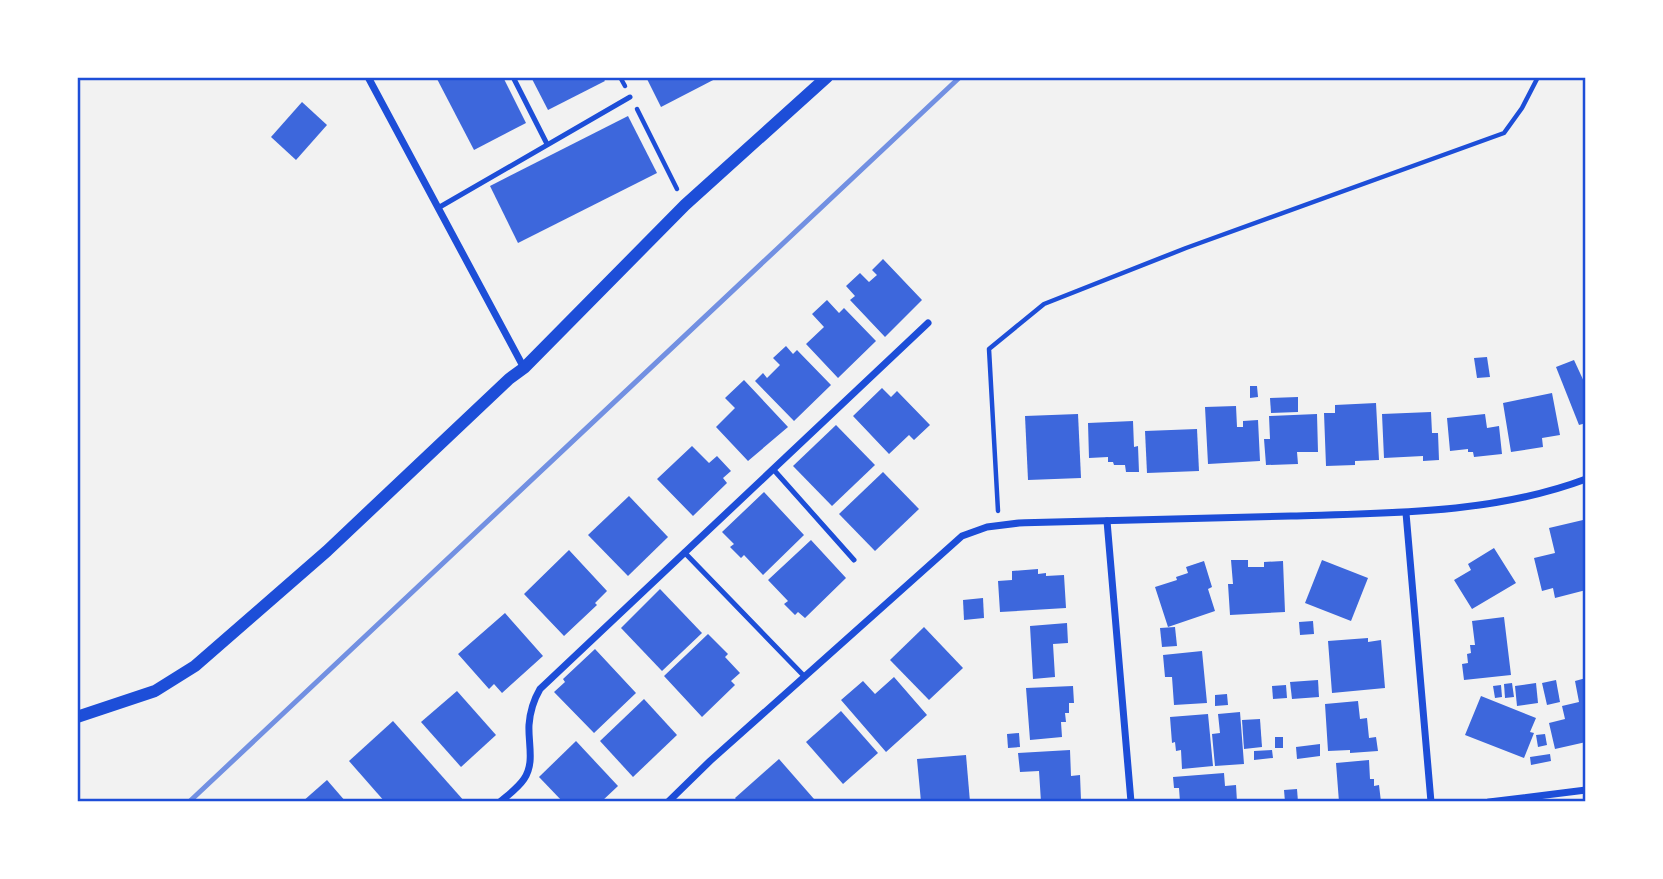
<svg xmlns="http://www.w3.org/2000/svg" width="1663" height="879" font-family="'Work Sans',sans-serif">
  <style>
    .building { fill: #3d67dc }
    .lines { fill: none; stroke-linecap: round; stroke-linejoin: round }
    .path { stroke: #1d4ed8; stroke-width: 4.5 }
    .service { stroke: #1d4ed8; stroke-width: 5 }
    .minor { stroke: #1d4ed8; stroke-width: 7 }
    .tertiary { stroke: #1d4ed8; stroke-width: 12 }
    .rail { stroke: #7290e2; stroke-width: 5 }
    .neatline { fill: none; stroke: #1d4ed8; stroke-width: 2.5 }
  </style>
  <rect width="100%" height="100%" fill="#f2f2f2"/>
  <!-- building -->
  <g class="building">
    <polygon points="436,77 503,77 526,123 474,150"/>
    <polygon points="531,77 602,77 605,81 548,110"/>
    <polygon points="646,77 719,77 661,107"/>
    <polygon points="302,102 327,125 296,160 271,137"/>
    <polygon points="628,116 657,173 518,243 490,186"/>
    <polygon points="883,259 922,300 885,337 850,300 855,296 846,286 860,273 869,282 877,275 872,270"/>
    <polygon points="827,300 839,313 844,308 876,341 838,378 806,344 824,327 812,314"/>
    <polygon points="786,346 793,354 797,350 831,385 794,421 755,381 763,373 767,378 780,365 773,358"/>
    <polygon points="1487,357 1490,377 1477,378 1474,358"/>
    <polygon points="1574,360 1586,386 1586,423 1579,425 1556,367"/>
    <polygon points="744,380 788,427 748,461 716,427 735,408 725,398"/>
    <polygon points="1250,386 1257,386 1258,397 1250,398"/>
    <polygon points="882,388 891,397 897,391 930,425 914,440 909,435 889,454 853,416"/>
    <polygon points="1552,393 1560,435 1542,438 1543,447 1511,452 1503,403"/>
    <polygon points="1298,397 1298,412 1271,413 1270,398"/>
    <polygon points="1376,403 1379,460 1355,461 1355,465 1326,466 1324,413 1335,413 1335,405"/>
    <polygon points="1236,406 1237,427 1243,427 1243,421 1258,420 1260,461 1208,464 1205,407"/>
    <polygon points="1431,412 1432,433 1438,433 1439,460 1423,461 1423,456 1384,458 1382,414"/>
    <polygon points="1078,414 1081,478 1028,480 1025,416"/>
    <polygon points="1317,414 1318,452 1297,452 1298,464 1266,465 1264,439 1270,439 1269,416"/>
    <polygon points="1485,414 1487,428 1499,426 1502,454 1474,457 1473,452 1468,452 1468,449 1450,451 1447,418"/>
    <polygon points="1133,421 1134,447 1138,446 1139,472 1126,472 1125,465 1114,465 1113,462 1108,462 1108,457 1089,458 1088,423"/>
    <polygon points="836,425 875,465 832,506 793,466"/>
    <polygon points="1197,429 1199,471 1147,473 1145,431"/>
    <polygon points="692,446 709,463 717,456 731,471 723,478 727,483 693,516 657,479"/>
    <polygon points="883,472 919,509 875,551 839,514"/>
    <polygon points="764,492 804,535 763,575 744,555 741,558 730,547 734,544 722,532"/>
    <polygon points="629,496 668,537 628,576 588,535"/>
    <polygon points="1583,520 1586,531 1586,590 1555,598 1553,588 1542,591 1534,558 1555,553 1549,528"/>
    <polygon points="811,540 846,578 805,618 798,612 795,615 784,604 788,601 768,580"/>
    <polygon points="1494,548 1516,583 1472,609 1454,580 1471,570 1468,564"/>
    <polygon points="569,550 607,591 595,603 597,605 564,636 524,594"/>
    <polygon points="1231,560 1248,560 1248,567 1264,567 1264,562 1283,561 1285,612 1230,615 1228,584 1233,584"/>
    <polygon points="1322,560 1368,578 1351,621 1305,603"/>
    <polygon points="1204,561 1212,587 1208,589 1215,611 1168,627 1155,587 1177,580 1176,577 1188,573 1186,567"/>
    <polygon points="1038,569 1038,574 1046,573 1046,576 1064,575 1066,608 1000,612 998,581 1012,580 1012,571"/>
    <polygon points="660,589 702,633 662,671 621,628"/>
    <polygon points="983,598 984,618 964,620 963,600"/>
    <polygon points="505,613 543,656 502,693 494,684 489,689 458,654"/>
    <polygon points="1504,617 1511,675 1464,680 1462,664 1468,663 1467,654 1471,653 1470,645 1475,645 1472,621"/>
    <polygon points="1313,621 1314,634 1300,635 1299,622"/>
    <polygon points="1067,623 1068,643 1053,644 1055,677 1033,679 1030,626"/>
    <polygon points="924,627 963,668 929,700 890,660"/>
    <polygon points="1175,627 1177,646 1162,647 1160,628"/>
    <polygon points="708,634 728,654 725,657 740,673 731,681 735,685 702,717 664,676"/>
    <polygon points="1368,638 1368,642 1381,640 1385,688 1332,693 1328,641"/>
    <polygon points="595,649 636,693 594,733 554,692 565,682 563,679"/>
    <polygon points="1202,651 1207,703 1174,705 1172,677 1165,677 1163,655"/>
    <polygon points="894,677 927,715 886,752 841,700 863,681 875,694"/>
    <polygon points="1586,678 1586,742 1555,749 1549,723 1565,719 1562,706 1579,702 1575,681"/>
    <polygon points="1318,680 1319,697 1292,699 1290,682"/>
    <polygon points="1556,680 1560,702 1547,705 1542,683"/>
    <polygon points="1512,683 1514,697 1505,698 1504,684"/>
    <polygon points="1536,683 1538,703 1517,706 1515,686"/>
    <polygon points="1286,685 1287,698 1273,699 1272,686"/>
    <polygon points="1501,685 1502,697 1495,698 1493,686"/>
    <polygon points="1073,686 1074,703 1069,703 1069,713 1065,713 1066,722 1061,722 1062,737 1030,740 1026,688"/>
    <polygon points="457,691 496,735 461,767 421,722"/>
    <polygon points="1227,694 1228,705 1215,706 1215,695"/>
    <polygon points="1481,696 1536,718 1530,732 1534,733 1524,758 1465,735"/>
    <polygon points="644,699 677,735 633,777 600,741"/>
    <polygon points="1358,701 1360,719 1367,718 1369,738 1376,737 1378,751 1350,753 1350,750 1328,751 1325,704"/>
    <polygon points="841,711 878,753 843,784 806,742"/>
    <polygon points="1240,712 1244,764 1215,766 1212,734 1220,733 1218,714"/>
    <polygon points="1208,714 1213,766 1182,769 1181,750 1176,751 1175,742 1172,743 1170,717"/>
    <polygon points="1260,719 1262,747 1244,749 1242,720"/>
    <polygon points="393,721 465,802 385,802 349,761"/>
    <polygon points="1019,733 1020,747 1008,748 1007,734"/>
    <polygon points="1545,734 1547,745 1538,747 1536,735"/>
    <rect x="1275" y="737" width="8" height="11"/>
    <polygon points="576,741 618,786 601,802 563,802 539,777"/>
    <polygon points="1320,744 1320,756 1297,759 1296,747"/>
    <polygon points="1070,750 1071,776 1080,775 1081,800 1041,802 1039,771 1020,772 1018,753"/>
    <polygon points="1272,750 1273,758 1254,760 1254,751"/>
    <polygon points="1550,754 1551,761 1531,765 1530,757"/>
    <polygon points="966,755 970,802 921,802 917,759"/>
    <polygon points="779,759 814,799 811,802 738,802 735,798"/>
    <polygon points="1369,760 1370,779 1374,779 1374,786 1379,785 1381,802 1339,802 1336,763"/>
    <polygon points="1224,773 1225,786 1236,785 1237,802 1180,802 1179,788 1174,788 1173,777"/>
    <polygon points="327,780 346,802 302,802"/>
    <polygon points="1297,789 1298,802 1285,802 1284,790"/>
  </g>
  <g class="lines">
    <!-- path -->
    <g class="path">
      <polyline points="620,77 625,86"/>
      <polyline points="637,109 677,189"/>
      <polyline points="998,511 989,349 1044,304 1186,248 1504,133 1522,108 1538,77"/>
    </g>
    <!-- service -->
    <g class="service">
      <polyline points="513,77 547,144"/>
      <polyline points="438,208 630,97"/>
      <polyline points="773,469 854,560"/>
      <polyline points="684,552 805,677"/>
    </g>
    <!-- minor -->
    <g class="minor">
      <polyline points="368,77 524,368"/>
      <polyline points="1406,513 1431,802"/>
      <polyline points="1107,521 1131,802"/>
      <path d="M500,802C508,795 518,788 524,779C535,763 528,743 529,725C530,711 533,701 540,689L928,323"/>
      <path d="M668,802L710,761L962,536L987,527L1019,523C1110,521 1201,518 1291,516C1389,513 1493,514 1586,479"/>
      <polyline points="1489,802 1586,790"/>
    </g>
    <!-- tertiary -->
    <polyline class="tertiary" points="77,717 155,691 195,666 327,551 509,379 524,368 685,205 827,77"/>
    <!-- rail -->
    <polyline class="rail" points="189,802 960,77"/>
  </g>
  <!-- border -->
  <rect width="1663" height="879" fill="none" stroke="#ffffff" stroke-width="158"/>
  <rect x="79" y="79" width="1505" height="721" class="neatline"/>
</svg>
